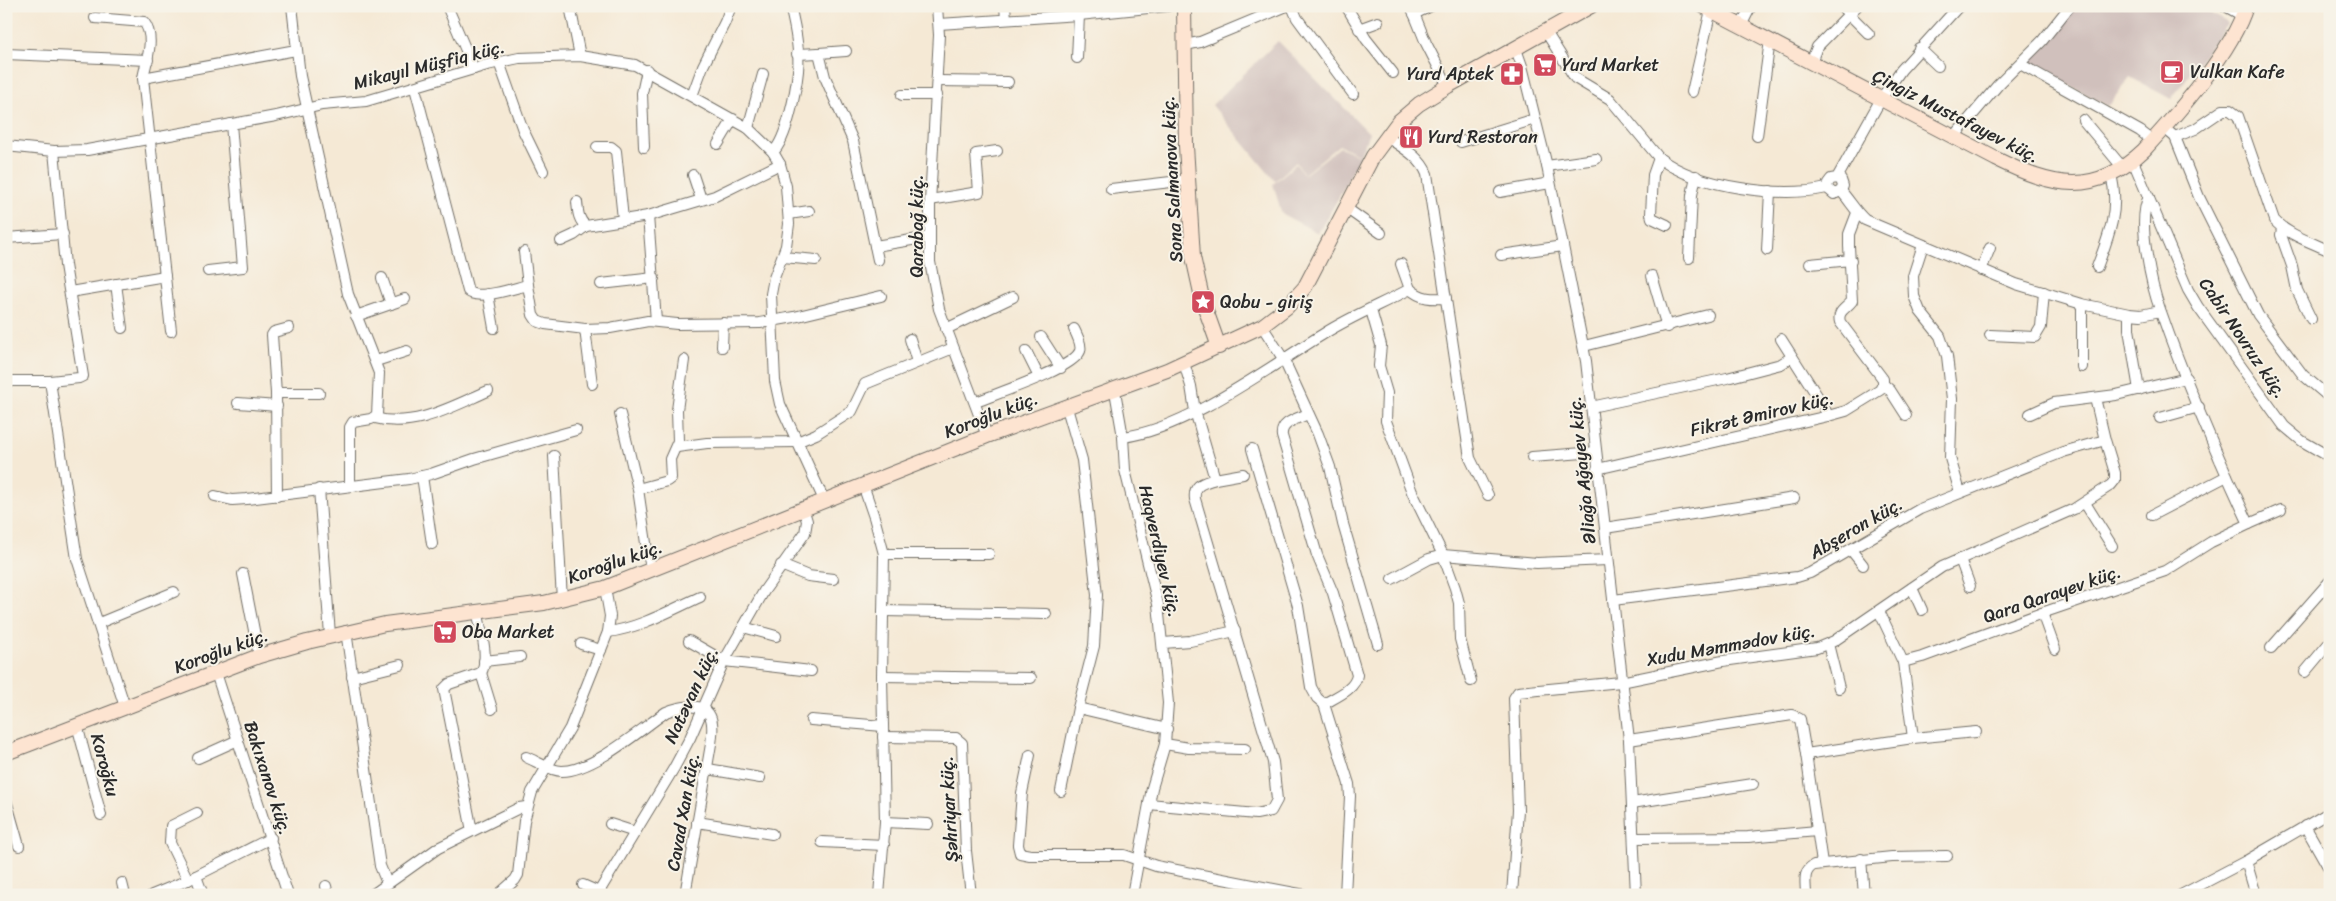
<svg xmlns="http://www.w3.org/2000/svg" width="2336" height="901" font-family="Sriracha,sans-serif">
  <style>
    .industrial { fill: #d0c0bc }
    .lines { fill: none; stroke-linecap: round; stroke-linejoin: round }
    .street-casing { stroke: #726e66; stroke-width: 12 }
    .secondary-casing { stroke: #726e66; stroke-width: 16 }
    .street { stroke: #fff; stroke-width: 10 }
    .secondary { stroke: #fde4d1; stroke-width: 14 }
    .labels { text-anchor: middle; stroke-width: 4; stroke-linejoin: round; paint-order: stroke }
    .street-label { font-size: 18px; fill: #2b2b2b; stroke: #f7f3e8 }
    .poi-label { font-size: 18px; fill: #2b2b2b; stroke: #f7f3e8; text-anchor: start }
  </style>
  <rect width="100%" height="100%" fill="#f7f3e8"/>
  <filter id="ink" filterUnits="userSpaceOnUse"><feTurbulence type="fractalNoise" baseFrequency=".02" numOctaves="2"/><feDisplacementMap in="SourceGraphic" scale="10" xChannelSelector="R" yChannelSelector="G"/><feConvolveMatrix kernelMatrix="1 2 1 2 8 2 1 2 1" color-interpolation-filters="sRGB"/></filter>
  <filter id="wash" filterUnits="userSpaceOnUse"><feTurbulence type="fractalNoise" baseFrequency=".0096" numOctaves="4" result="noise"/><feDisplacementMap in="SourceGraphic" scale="20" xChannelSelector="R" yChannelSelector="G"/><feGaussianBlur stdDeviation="1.12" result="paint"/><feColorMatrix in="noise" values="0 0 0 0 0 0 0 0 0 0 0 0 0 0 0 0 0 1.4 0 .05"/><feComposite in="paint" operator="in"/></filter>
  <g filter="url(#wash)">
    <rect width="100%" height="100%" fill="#f5e9d5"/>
    <!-- industrial -->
    <g class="industrial">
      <polygon points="2075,6 2198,6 2228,23 2171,99 2130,77 2108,106 2027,63"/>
      <polygon points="1278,41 1369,133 1360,155 1339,145 1304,174 1296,162 1275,181 1212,105"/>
      <polygon points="1340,147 1360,156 1339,197 1318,233 1282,214 1273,184 1296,164 1304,175"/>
    </g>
  </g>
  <g filter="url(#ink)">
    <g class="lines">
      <defs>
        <g id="street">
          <polyline points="292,6 300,76 348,294 379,373 377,415 371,419 353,422 350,427 350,485"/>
          <polyline points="447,6 474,69"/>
          <polyline points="570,6 580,56"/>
          <polyline points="937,6 939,35 930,203 930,262 939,309 987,436"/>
          <polyline points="1005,6 1006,19"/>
          <polyline points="1292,6 1297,18 1353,94"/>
          <polyline points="1346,6 1366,39 1393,73"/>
          <polyline points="1411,6 1426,43 1448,86"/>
          <polyline points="1841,6 1869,34"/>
          <polyline points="2225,6 2243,16"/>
          <polyline points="1414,14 1431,6"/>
          <path d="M95,18L144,22C156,38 146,61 143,78L171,331"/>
          <polyline points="939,24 1079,15 1168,6"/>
          <polyline points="1741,26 1751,6"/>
          <polyline points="1359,29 1378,22"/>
          <path d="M1546,32L1575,78L1610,99L1659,158C1698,188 1781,198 1827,188"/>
          <polyline points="1185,45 1200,42 1287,6"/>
          <polyline points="1919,48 1938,66"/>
          <polyline points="1516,49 1522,66 1547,166 1586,361 1629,740 1636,895"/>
          <polyline points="819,53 846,51"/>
          <polyline points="6,54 148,60"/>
          <polyline points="797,54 819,53 825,77 853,141 875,246 930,237"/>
          <polyline points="1077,58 1079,15"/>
          <polyline points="499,62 523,130 543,171"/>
          <polyline points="1811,62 1817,47 1857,6"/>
          <polyline points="2020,64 2140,131 2153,141"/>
          <polyline points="143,78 296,50"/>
          <polyline points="938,81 1008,82"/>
          <path d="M415,88L468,291C477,301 514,288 528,285L533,315L537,321L545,324L585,329L610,328L648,321L677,324L760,323L794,317L881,296"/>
          <polyline points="1692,92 1711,10"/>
          <polyline points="902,95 937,95"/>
          <polyline points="692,96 703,66 725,22 731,6"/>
          <polyline points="2083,120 2123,168"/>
          <polyline points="748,128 763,74"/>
          <polyline points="2164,128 2175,137 2199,197 2258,315 2303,375 2330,398"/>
          <path d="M1386,136C1401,147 1420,156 1427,174L1470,458L1488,495"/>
          <polyline points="1757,136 1770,40"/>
          <path d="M2175,137L2195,129L2223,110H2230L2238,116L2274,220C2288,235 2311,242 2330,251"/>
          <polyline points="1953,138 1998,85 2042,41 2070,6"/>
          <polyline points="1461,142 1535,119"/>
          <polyline points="718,144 733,119"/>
          <polyline points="6,146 54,151 87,150 276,116 322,105 366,101 487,65 519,58 580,56 635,65 748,128 773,152 780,164 786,186 789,224 786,246 774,278 771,294 775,381 780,404 824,500"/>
          <polyline points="597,147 611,147 616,151 623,219"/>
          <polyline points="644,147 642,93 647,70"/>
          <path d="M773,152C787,139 796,90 798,71C800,51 795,26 790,6"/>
          <polyline points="1659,158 1653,175 1651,214 1652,218 1667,225"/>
          <polyline points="2133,161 2188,290 2198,307 2284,426 2302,441 2330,457"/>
          <polyline points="1547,166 1596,159"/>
          <polyline points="693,175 701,199"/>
          <polyline points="1837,178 1841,180 1843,186 1841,191 1834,194 1827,188 1828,183 1831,179 1837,178 1881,99 1901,70 1959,6"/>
          <polyline points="1111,189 1188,180"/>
          <path d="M1841,191C1850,201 1855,211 1865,220L2016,284L2082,304L2129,314L2141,315L2160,311"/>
          <polyline points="1500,192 1550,183"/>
          <polyline points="930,200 979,192 976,154 997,151"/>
          <path d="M577,202C578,211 578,220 586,226"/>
          <polyline points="1346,208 1381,233"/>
          <polyline points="789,214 809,211"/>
          <polyline points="648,216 656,321"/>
          <polyline points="2282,228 2281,235 2292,266 2297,290 2311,319"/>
          <polyline points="6,238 63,234"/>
          <polyline points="561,241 574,235 586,226 648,216 715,196 780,164"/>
          <polyline points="1923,245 1913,276 1914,296 1920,311 1940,336 1947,356 1952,399 1950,458 1960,492"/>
          <polyline points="875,246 878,260"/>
          <polyline points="1767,250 1770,191"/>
          <polyline points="524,252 528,285"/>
          <polyline points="1501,255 1563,246"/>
          <polyline points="783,257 816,260"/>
          <polyline points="1689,258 1692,195 1696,176"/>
          <polyline points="1401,264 1410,289"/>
          <polyline points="1810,264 1851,260"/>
          <path d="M2097,267C2109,236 2120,208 2111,175"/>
          <polyline points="1981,270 1990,248"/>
          <polyline points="208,271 243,267 231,124"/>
          <polyline points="1652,276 1667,327"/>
          <polyline points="382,278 391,304"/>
          <polyline points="116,284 122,328"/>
          <polyline points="601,284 654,278"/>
          <polyline points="70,292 165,276"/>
          <polyline points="488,294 494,328"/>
          <polyline points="1371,310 1381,345 1379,366 1387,393 1386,421 1412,492 1443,555 1455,588 1459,603 1460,639 1471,681"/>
          <polyline points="2129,314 2129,329 2139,390"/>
          <polyline points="356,316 405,299"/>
          <polyline points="1262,326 1284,360 1318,434 1330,467 1343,524 1378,644"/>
          <polyline points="585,329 592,384"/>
          <polyline points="946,329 1013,297"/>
          <polyline points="1990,335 2035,337 2041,327 2044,292"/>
          <polyline points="1041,337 1061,368"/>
          <polyline points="910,339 917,362"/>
          <polyline points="1781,339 1823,405 1828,416"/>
          <polyline points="1584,346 1708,315"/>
          <polyline points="722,347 723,323"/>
          <polyline points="1026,351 1039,377"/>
          <polyline points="376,361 407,351"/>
          <polyline points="2082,367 2082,304"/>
          <polyline points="6,381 50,381 79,378 83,376 65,265 54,151"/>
          <polyline points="50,381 77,559 125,707"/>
          <polyline points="1883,384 1890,390 1906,415"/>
          <polyline points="1115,391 1123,437 1125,470 1158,604 1168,703 1165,744 1152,788 1132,895"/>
          <polyline points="276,393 319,393"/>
          <path d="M976,402C995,394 1073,369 1080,351C1082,345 1077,335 1074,329"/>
          <polyline points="238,403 277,406"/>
          <polyline points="1591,407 1727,378 1781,364 1792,357"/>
          <polyline points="620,414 638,489 647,550 652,571"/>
          <path d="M1308,414C1297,419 1280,422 1282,436L1317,555L1333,593L1357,675C1355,690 1335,697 1324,704L1349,784L1350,796L1345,895"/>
          <polyline points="2030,414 2054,403 2116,395 2187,378"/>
          <path d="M375,418C414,429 453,406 488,391"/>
          <polyline points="2160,418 2199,407"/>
          <path d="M1123,437C1187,429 1269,367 1325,333C1352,316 1382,304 1410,289C1421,299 1432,299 1446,298"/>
          <polyline points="677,447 707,443 797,442 816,434 852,411 865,384 953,348"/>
          <polyline points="1252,449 1298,606 1311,687 1317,698 1324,704"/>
          <polyline points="554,456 562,600"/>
          <polyline points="1532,457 1596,452"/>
          <path d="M1597,469L1828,416L1846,411L1880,390L1883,384V379L1840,322C1837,311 1846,309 1852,301L1849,246V234L1857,213"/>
          <polyline points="422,476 432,544"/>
          <polyline points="1215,479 1243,474"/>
          <polyline points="863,485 874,517 884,554 882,676 885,822 879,895"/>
          <polyline points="319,489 330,635"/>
          <polyline points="638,489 667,481 671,478 670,459 678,441 677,410 684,360"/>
          <polyline points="215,496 232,500 247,499 409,479 431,474 474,459 576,430"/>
          <polyline points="277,496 276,393 272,335 274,332 289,328"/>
          <polyline points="2085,503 2112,546"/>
          <polyline points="2152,515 2227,476"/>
          <polyline points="2249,524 2281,510"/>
          <polyline points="1605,528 1794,498"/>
          <polyline points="1851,550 1863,565"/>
          <polyline points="884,554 989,554"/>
          <polyline points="1960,559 1970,586"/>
          <polyline points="781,565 808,576 833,579"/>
          <polyline points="243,574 259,656"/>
          <polyline points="1392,579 1429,559 1443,555 1537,563 1608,560"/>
          <polyline points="1912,588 1922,610"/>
          <polyline points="1613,600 1797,577 1810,573 1920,509 2063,452 2105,440"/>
          <polyline points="883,611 1046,614"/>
          <polyline points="1879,611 1903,662"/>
          <polyline points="2042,613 2055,649"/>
          <polyline points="99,623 174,592"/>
          <polyline points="743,627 776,636"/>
          <polyline points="346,631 380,866 387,883"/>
          <path d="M608,632C640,628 671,610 700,597"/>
          <polyline points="689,641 724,661 811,671"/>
          <polyline points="1163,643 1190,641 1235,631"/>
          <polyline points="581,644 601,650"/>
          <polyline points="1828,644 1839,688"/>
          <polyline points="2271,648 2330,581"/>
          <polyline points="484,661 520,657"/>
          <polyline points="2305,672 2330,642"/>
          <polyline points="216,673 288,895"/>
          <polyline points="481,673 492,709"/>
          <polyline points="882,676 1031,678"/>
          <polyline points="352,677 400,665"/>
          <polyline points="1078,708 1167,729"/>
          <polyline points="811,720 883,726"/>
          <polyline points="77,725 101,815"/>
          <polyline points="883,737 956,738 962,743 966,851 971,895"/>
          <polyline points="1913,738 1976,732"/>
          <path d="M1629,740L1792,715L1800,719L1806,754L1913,738L1903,662L1922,657L2042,613L2165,571L2211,542L2249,524C2217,455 2186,384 2161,312C2152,288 2136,220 2149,197"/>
          <polyline points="1165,744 1189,748 1245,749"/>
          <polyline points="1806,754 1822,863"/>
          <polyline points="1030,755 1022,793 1018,845 1020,853 1030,855 1124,855 1156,866 1305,895"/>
          <path d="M526,757C536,761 551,771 562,771C593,771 640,730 666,712C678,707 703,701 710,716C714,724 712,736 711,744L685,895"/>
          <polyline points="198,758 238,740"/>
          <polyline points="708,769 760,778"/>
          <polyline points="1061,791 1078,708 1094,646 1097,595 1082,460 1067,408"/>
          <polyline points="6,800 19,846"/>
          <polyline points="1632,803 1753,784"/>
          <path d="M1149,804L1256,814L1271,811L1277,800L1273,762L1195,499C1193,484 1204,483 1215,479L1195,411L1191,386L1184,363"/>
          <polyline points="697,822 772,834"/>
          <polyline points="885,822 928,824"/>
          <polyline points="610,824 635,832"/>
          <polyline points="2305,826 2330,870"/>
          <path d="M472,831L444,689L449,684L481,673C490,657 480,630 478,613"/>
          <polyline points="1634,838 1748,837 1817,831"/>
          <polyline points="822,842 884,845"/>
          <polyline points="1861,859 1864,895"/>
          <polyline points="2246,861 2256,895"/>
          <polyline points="196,876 203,895"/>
          <polyline points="188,880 170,843 171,826 197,813"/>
          <polyline points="122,883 125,895"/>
          <polyline points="583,885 599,892"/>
          <polyline points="326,886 328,895"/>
          <polyline points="152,895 188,880 271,838"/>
          <polyline points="372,895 438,848 519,808 526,807"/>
          <polyline points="498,895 515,880 518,875 524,821 532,792 570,728 608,632 610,616 605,588"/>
          <polyline points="597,895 674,768 690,738 724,661 764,591 805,533 807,521 803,508"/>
          <polyline points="1512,895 1518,810 1514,698 1518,692 1621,682 1723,661 1817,648 1834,641 1942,567 2074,509 2111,485 2115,480 2115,473 2105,440 2095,398"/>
          <path d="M1806,895C1806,883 1802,871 1814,865L1892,857L1947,856"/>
          <polyline points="2181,895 2246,861 2330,812"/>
        </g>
        <g id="secondary">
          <polyline points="1184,6 1186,146 1193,257 1203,302 1219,347"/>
          <path d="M1703,6L1996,159C2053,187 2094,198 2144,150C2176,115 2233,51 2246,6"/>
          <polyline points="6,753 259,656 307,642 385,624 544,603 605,588 987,436 1167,370 1262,326 1287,307 1305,287 1373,156 1399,121 1419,104 1448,86 1591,6"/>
        </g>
      </defs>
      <!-- street casing -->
      <use href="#street" class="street-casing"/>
      <!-- secondary casing -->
      <use href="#secondary" class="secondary-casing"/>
      <!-- street -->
      <use href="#street" class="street"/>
      <!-- secondary -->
      <use href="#secondary" class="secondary"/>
    </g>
  </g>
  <!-- icons -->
  <defs>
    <symbol id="supermarket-square" viewBox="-11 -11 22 22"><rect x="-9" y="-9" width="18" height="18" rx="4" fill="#d1495b" stroke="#f7f3e8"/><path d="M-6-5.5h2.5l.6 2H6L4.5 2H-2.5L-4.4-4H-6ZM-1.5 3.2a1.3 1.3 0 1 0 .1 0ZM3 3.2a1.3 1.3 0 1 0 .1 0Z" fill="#fff"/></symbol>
    <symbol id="cafe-square" viewBox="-11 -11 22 22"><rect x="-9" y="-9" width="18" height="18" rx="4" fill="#d1495b" stroke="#f7f3e8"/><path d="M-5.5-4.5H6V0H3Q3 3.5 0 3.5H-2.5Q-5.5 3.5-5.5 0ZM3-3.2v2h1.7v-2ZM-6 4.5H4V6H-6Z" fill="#fff"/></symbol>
    <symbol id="pharmacy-square" viewBox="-11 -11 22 22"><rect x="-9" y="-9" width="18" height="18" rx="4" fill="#d1495b" stroke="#f7f3e8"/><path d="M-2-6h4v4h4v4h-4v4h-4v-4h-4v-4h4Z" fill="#fff"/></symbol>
    <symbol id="restaurant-square" viewBox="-11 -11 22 22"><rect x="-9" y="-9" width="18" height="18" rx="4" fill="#d1495b" stroke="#f7f3e8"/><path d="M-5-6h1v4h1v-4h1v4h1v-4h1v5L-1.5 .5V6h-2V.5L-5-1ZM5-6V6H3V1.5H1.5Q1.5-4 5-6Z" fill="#fff"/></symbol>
    <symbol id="sight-square" viewBox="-11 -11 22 22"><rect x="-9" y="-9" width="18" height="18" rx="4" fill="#d1495b" stroke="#f7f3e8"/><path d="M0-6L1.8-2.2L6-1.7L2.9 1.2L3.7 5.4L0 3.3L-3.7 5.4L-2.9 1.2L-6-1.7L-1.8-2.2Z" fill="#fff"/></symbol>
  </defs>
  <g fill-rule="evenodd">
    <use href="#supermarket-square" x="1531" y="51" width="28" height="28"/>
    <use href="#cafe-square" x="2158" y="58" width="28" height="28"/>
    <use href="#pharmacy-square" x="1498" y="60" width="28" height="28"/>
    <use href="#restaurant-square" x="1397" y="123" width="28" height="28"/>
    <use href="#sight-square" x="1189" y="288" width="28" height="28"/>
    <use href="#supermarket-square" x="431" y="618" width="28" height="28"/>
  </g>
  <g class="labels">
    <!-- street labels -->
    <g class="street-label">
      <text transform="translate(429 65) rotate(-14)" y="6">Mikayıl Müşfiq küç.</text>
      <text transform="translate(1956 116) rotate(27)" y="6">Çingiz Mustafayev küç.</text>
      <text transform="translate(1172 179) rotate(-93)" y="6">Sona Salmanova küç.</text>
      <text transform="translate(917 226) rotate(-90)" y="6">Qarabağ küç.</text>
      <text transform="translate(2243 338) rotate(56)" y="6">Cabir Novruz küç.</text>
      <text transform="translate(1762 414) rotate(-13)" y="6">Fikrət Əmirov küç.</text>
      <text transform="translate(991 415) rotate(-21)" y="6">Koroğlu küç.</text>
      <text transform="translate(1582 470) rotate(-96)" y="6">Əliağa Ağayev küç.</text>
      <text transform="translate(1856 528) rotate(-30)" y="6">Abşeron küç.</text>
      <text transform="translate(1160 551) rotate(77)" y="6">Haqverdiyev küç.</text>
      <text transform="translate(615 562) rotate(-19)" y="6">Koroğlu küç.</text>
      <text transform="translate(2052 594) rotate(-19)" y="6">Qara Qarayev küç.</text>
      <text transform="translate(1731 645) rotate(-10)" y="6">Xudu Məmmədov küç.</text>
      <text transform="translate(221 651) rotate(-20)" y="6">Koroğlu küç.</text>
      <text transform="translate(691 695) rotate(-65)" y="6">Natəvan küç.</text>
      <text transform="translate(105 765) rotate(75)" y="6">Koroğku</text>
      <text transform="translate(268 778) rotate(72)" y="6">Bakıxanov küç.</text>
      <text transform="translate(949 809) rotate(-93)" y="6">Şəhriyar küç.</text>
      <text transform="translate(683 812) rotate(-80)" y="6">Cavad Xan küç.</text>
    </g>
    <!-- poi labels -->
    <g class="poi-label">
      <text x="1562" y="71">Yurd Market</text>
      <text x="2190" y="78">Vulkan Kafe</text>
      <text x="1494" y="80" text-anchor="end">Yurd Aptek</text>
      <text x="1428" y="143">Yurd Restoran</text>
      <text x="1220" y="308">Qobu - giriş</text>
      <text x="462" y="638">Oba Market</text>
    </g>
  </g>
  <!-- margin -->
  <rect width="2336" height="901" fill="none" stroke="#f7f3e8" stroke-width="25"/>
</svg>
